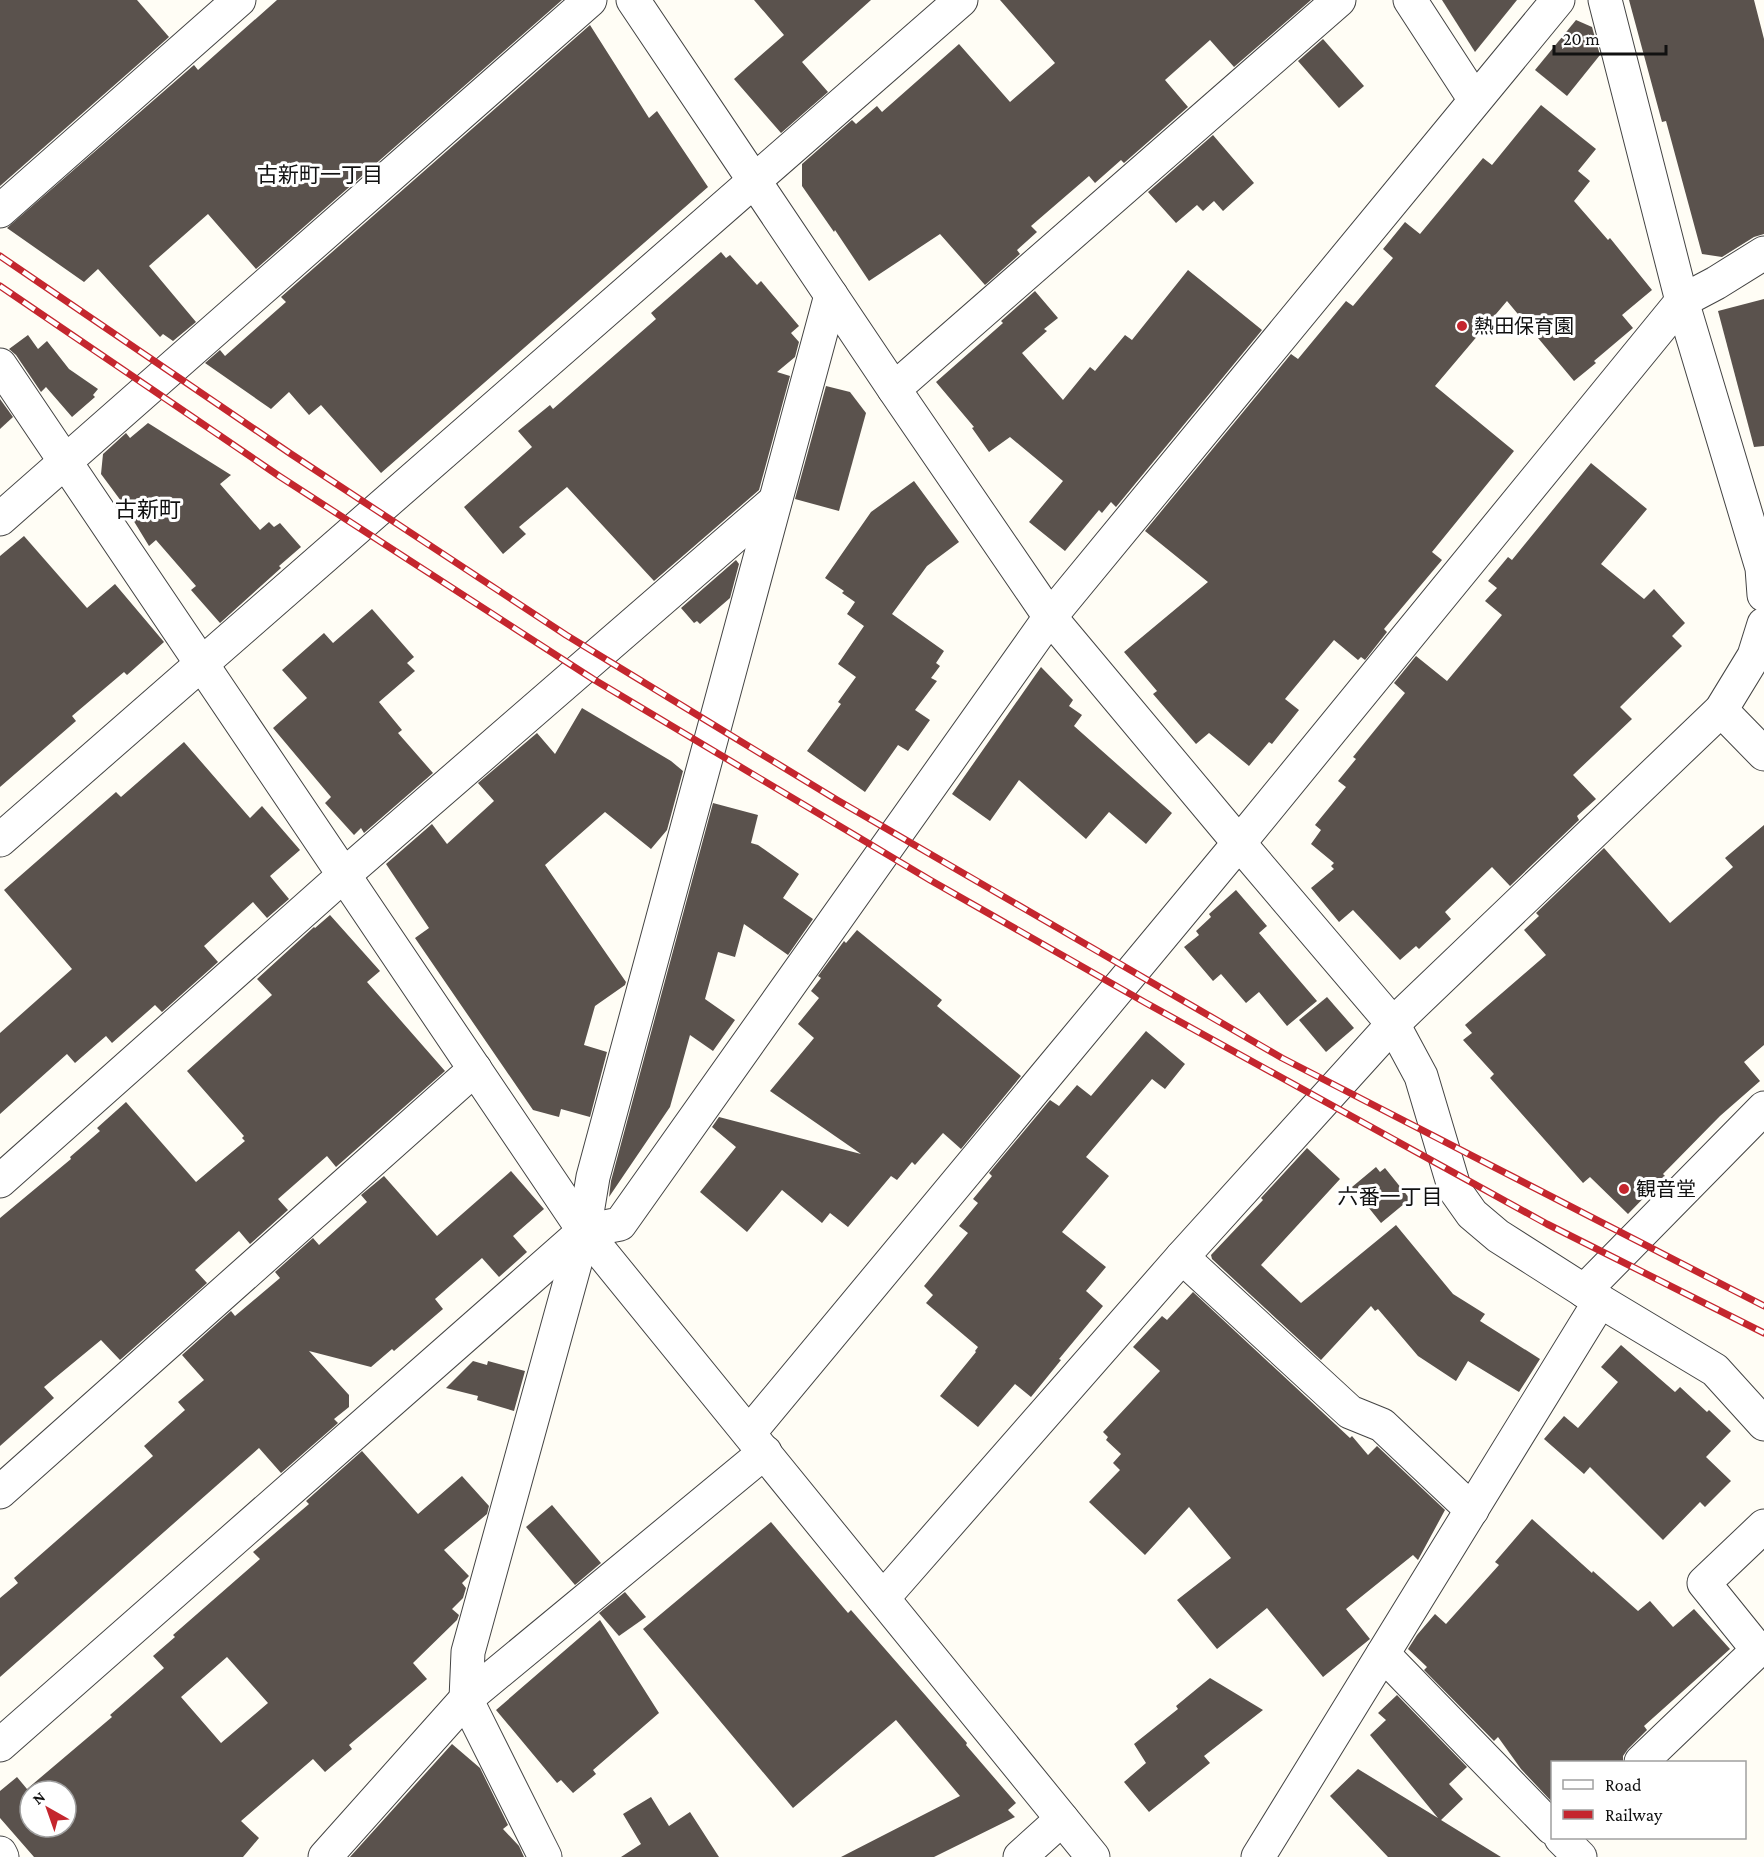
<svg xmlns="http://www.w3.org/2000/svg" width="1764" height="1857" font-family="'Crimson Pro','Noto Sans JP',serif">
  <style>
    .building { fill: #5a524d; fill-rule: evenodd }
    .lines { fill: none; stroke-linecap: round; stroke-linejoin: round }
    .minor-casing { stroke: #444; stroke-width: 35 }
    .minor { stroke: #fff; stroke-width: 33 }
    .rail-casing { stroke: #c4262e; stroke-width: 7 }
    .rail { stroke: #fff; stroke-width: 4.5; stroke-dasharray: 14; stroke-linecap: butt }
    .poi-dot { fill: #c4262e; stroke: #fff; stroke-width: 2 }
    .labels { text-anchor: middle; stroke-width: 6; stroke-linejoin: round; paint-order: stroke }
    .poi-label { font-size: 20px; fill: #111; stroke: #fff; text-anchor: start }
    .neighbourhood-label { font-size: 21px; fill: #111; stroke: #fff }
    .quarter-label { font-size: 22px; fill: #111; stroke: #fff }
  </style>
  <rect width="100%" height="100%" fill="#fffdf5"/>
  <!-- building -->
  <g class="building">
    <polygon points="0,0 137,0 169,37 0,186"/>
    <polygon points="277,0 562,0 256,269 208,214 149,266 196,322 173,341 163,334 160,337 98,269 84,282 7,228 194,65 198,70"/>
    <polygon points="754,0 871,0 802,62 828,92 781,133 734,79 784,35"/>
    <polygon points="1000,0 1311,0 1234,67 1210,40 1165,80 1188,107 1124,163 1121,160 1095,183 1089,176 1031,226 1037,232 1017,250 1020,254 985,285 940,234 869,281 835,230 834,232 802,186 802,164 852,120 856,124 877,106 882,112 959,44 1010,102 1055,63"/>
    <polygon points="1442,0 1517,0 1475,52"/>
    <polygon points="1629,0 1754,0 1764,39 1764,234 1754,237 1722,257 1702,254 1666,121 1662,122"/>
    <polygon points="1576,20 1592,27 1600,55 1567,96 1535,70"/>
    <polygon points="590,25 649,118 657,111 708,187 381,473 321,405 309,415 289,392 271,409 205,363 220,350 225,356 286,302 281,297"/>
    <polygon points="1323,39 1364,86 1339,108 1298,61"/>
    <polygon points="1541,105 1596,149 1578,171 1590,181 1574,201 1608,240 1610,238 1652,290 1622,315 1633,328 1594,361 1596,363 1574,381 1507,301 1435,386 1514,451 1432,552 1442,560 1384,629 1387,632 1365,660 1361,657 1358,660 1334,640 1285,699 1299,710 1272,744 1269,742 1249,766 1209,733 1196,744 1153,694 1157,691 1124,652 1208,582 1145,531 1291,354 1298,359 1346,301 1353,306 1393,258 1383,249 1405,222 1420,234 1483,158 1492,165"/>
    <polygon points="1213,135 1254,183 1223,211 1214,201 1203,211 1197,205 1176,223 1148,192"/>
    <polygon points="721,252 726,258 730,255 757,285 761,281 799,326 791,333 799,342 795,357 777,372 790,376 759,490 654,581 567,487 519,527 526,534 503,554 464,507 532,447 518,431 550,405 553,409 656,319 651,313"/>
    <polygon points="1188,270 1262,330 1116,507 1111,502 1102,513 1099,510 1065,551 1029,522 1063,481 1010,437 989,452 972,428 974,427 936,382 1003,323 1001,321 1035,291 1058,318 1044,329 1047,331 1022,353 1063,400 1090,367 1095,371 1125,335 1132,340"/>
    <polygon points="1764,299 1764,446 1754,447 1718,311"/>
    <polygon points="28,335 38,349 47,341 69,369 98,389 93,395 95,397 72,417 46,387 41,392 16,355 9,349"/>
    <polygon points="826,386 850,392 866,413 839,511 795,499"/>
    <polygon points="0,399 13,417 0,429"/>
    <polygon points="148,423 231,475 220,484 260,530 269,522 274,527 280,523 301,547 279,566 281,568 220,623 191,590 196,586 156,540 149,546 124,505 101,474 103,454 126,433 130,438"/>
    <polygon points="1591,463 1647,509 1601,564 1644,599 1654,589 1685,623 1672,636 1682,646 1620,707 1632,719 1573,775 1596,799 1577,816 1579,820 1510,886 1492,867 1445,912 1451,919 1419,949 1416,946 1400,960 1353,910 1339,922 1311,888 1334,869 1331,866 1334,863 1311,844 1321,830 1315,825 1346,787 1338,781 1356,759 1353,757 1405,693 1394,683 1416,656 1447,681 1502,615 1485,601 1497,588 1488,581 1508,557 1512,560"/>
    <polygon points="914,481 959,542 927,566 892,614 944,651 936,663 940,666 931,678 937,681 915,710 930,720 908,751 898,745 865,792 807,751 841,704 838,702 856,677 838,664 864,626 847,614 855,602 842,593 844,591 825,578 871,512"/>
    <polygon points="24,536 87,608 115,584 164,642 127,675 124,672 72,716 76,721 0,787 0,556"/>
    <polygon points="736,560 739,564 730,598 700,624 697,621 694,623 681,608"/>
    <polygon points="372,609 414,657 407,663 415,671 379,702 402,730 398,733 433,773 364,833 361,828 354,835 325,803 331,797 273,728 307,698 282,670 324,633 333,643"/>
    <polygon points="1041,667 1073,700 1069,706 1082,715 1074,726 1172,813 1146,844 1109,812 1086,839 1019,780 990,821 952,794"/>
    <polygon points="582,708 671,761 683,771 667,830 651,849 605,812 545,865 626,982 625,985 595,1006 584,1045 607,1052 590,1117 561,1109 559,1117 533,1110 415,938 429,928 386,864 432,824 447,844 494,801 478,783 537,733 555,754"/>
    <polygon points="184,742 250,818 262,806 300,850 270,876 289,899 267,918 253,902 204,946 218,962 162,1012 155,1005 112,1043 106,1036 75,1063 67,1054 0,1114 0,1033 72,969 4,890 116,792 121,797"/>
    <polygon points="713,803 758,815 751,843 758,845 799,874 783,898 813,919 788,955 744,924 735,957 718,952 705,999 735,1020 713,1051 690,1035 670,1107 609,1197 611,1181"/>
    <polygon points="1764,825 1764,1045 1744,1062 1760,1081 1720,1116 1663,1174 1665,1176 1628,1214 1590,1177 1583,1183 1490,1078 1494,1074 1463,1040 1472,1033 1465,1025 1546,955 1524,930 1539,916 1536,913 1604,848 1670,923 1733,867 1725,858"/>
    <polygon points="1236,890 1267,926 1259,933 1317,1001 1287,1026 1259,992 1246,1003 1221,974 1213,981 1184,947 1199,935 1196,931 1211,917 1209,914"/>
    <polygon points="330,915 380,971 367,982 445,1071 336,1167 327,1156 278,1199 288,1210 250,1244 239,1231 195,1270 207,1283 120,1360 101,1340 44,1387 54,1398 0,1446 0,1218 71,1159 70,1157 100,1131 97,1128 126,1102 196,1182 245,1141 242,1138 244,1136 187,1071 272,995 257,979 314,927 315,928"/>
    <polygon points="857,930 942,1000 937,1006 1021,1076 961,1149 943,1133 915,1165 912,1162 897,1180 891,1176 848,1227 830,1213 822,1223 782,1190 747,1232 700,1192 736,1147 712,1127 719,1117 861,1154 770,1091 814,1038 798,1024 819,998 811,991 821,978 818,976 844,941 846,943"/>
    <polygon points="1327,997 1354,1028 1326,1052 1299,1020"/>
    <polygon points="1146,1031 1185,1064 1165,1089 1152,1079 1086,1157 1109,1176 1062,1232 1106,1267 1086,1291 1103,1306 1059,1359 1061,1360 1031,1397 1015,1384 978,1427 940,1396 976,1352 975,1351 978,1347 926,1303 933,1295 924,1286 968,1233 959,1226 978,1203 973,1199 992,1176 989,1173 1050,1100 1059,1106 1077,1085 1091,1096"/>
    <polygon points="1307,1148 1340,1179 1261,1265 1301,1303 1396,1225 1453,1294 1485,1314 1480,1321 1540,1359 1519,1392 1468,1361 1456,1381 1418,1356 1378,1309 1375,1311 1371,1306 1321,1360 1212,1259 1211,1255 1263,1200 1261,1198"/>
    <polygon points="1376,1167 1380,1172 1385,1168 1410,1199 1381,1223 1352,1187"/>
    <polygon points="511,1171 544,1209 513,1236 527,1252 499,1277 482,1258 435,1299 443,1309 394,1351 392,1349 371,1367 309,1351 349,1395 349,1407 334,1419 338,1423 281,1473 259,1448 0,1677 0,1598 18,1583 14,1578 153,1456 144,1446 185,1410 178,1402 204,1380 182,1355 231,1311 235,1316 280,1278 275,1272 313,1238 319,1245 367,1202 361,1195 384,1176 437,1236"/>
    <polygon points="1193,1292 1350,1438 1352,1436 1368,1455 1377,1446 1445,1510 1418,1560 1413,1555 1346,1609 1370,1639 1323,1677 1267,1608 1217,1649 1177,1600 1231,1558 1189,1507 1145,1555 1089,1502 1120,1470 1113,1463 1121,1454 1106,1440 1108,1437 1103,1432 1160,1371 1133,1347 1162,1316 1167,1320"/>
    <polygon points="1621,1345 1675,1392 1680,1387 1707,1412 1709,1410 1731,1431 1706,1457 1731,1481 1705,1507 1700,1502 1663,1540 1590,1467 1584,1474 1544,1439 1564,1416 1578,1428 1618,1382 1601,1367"/>
    <polygon points="473,1361 487,1365 488,1361 525,1371 514,1411 477,1400 478,1396 446,1388"/>
    <path d="M362,1451L418,1514L462,1476L489,1506L487,1514L444,1550L469,1576L462,1583L466,1588L463,1598L452,1609L459,1615L457,1620L413,1663L427,1679L349,1745L352,1749L325,1772L313,1759L241,1821L259,1838L243,1857H34L0,1818V1791L17,1777L27,1789L112,1717L110,1715L164,1668L153,1656L175,1637L173,1635L260,1559L253,1552L309,1504L306,1501ZM227,1657L268,1703L221,1743L181,1697ZM30,1791H66V1827H30Z"/>
    <polygon points="552,1505 601,1563 575,1585 526,1527"/>
    <polygon points="1532,1519 1592,1573 1593,1571 1638,1611 1650,1601 1673,1627 1694,1609 1730,1649 1644,1726 1647,1730 1628,1749 1623,1756 1623,1762 1552,1762 1552,1802 1521,1769 1498,1737 1494,1741 1424,1670 1427,1667 1408,1649 1417,1635 1435,1614 1446,1624 1499,1565 1495,1562"/>
    <polygon points="771,1522 848,1613 851,1610 967,1743 966,1745 1016,1803 1008,1810 1015,1817 934,1857 841,1857 960,1796 896,1720 793,1808 643,1629"/>
    <polygon points="625,1592 646,1617 619,1636 599,1613"/>
    <polygon points="600,1620 659,1713 593,1770 596,1774 573,1793 561,1780 557,1783 496,1710"/>
    <polygon points="1210,1678 1263,1710 1204,1756 1210,1763 1149,1812 1124,1782 1146,1763 1134,1744 1178,1709 1176,1706"/>
    <polygon points="1397,1695 1467,1767 1449,1784 1463,1799 1441,1820 1501,1857 1388,1857 1330,1796 1358,1769 1438,1818 1370,1735 1386,1720 1378,1713"/>
    <polygon points="452,1744 480,1768 508,1825 503,1829 519,1846 524,1857 350,1857"/>
    <polygon points="651,1797 669,1826 690,1812 719,1857 621,1857 641,1844 623,1814"/>
  </g>
  <g class="lines">
    <defs>
      <g id="minor">
        <polyline points="633,0 894,389 1050,617 1239,843 1393,1024 1421,1076 1455,1190 1472,1214 1498,1236 1600,1301 1715,1370 1764,1424"/>
        <polyline points="1410,0 1475,100"/>
        <polyline points="1605,0 1682,301 1762,568 1764,595"/>
        <polyline points="0,211 239,0"/>
        <polyline points="0,365 584,1231 1093,1857"/>
        <polyline points="894,389 1339,0"/>
        <polyline points="0,519 590,0"/>
        <polyline points="1721,710 1764,754"/>
        <polyline points="0,840 961,0"/>
        <polyline points="0,1181 344,875 775,501"/>
        <polyline points="1182,1257 1350,1412 1382,1425 1472,1510"/>
        <polyline points="1584,1291 1764,1108"/>
        <polyline points="749,1433 1239,843 1682,301 1716,283 1764,253"/>
        <polyline points="0,1492 475,1069"/>
        <polyline points="883,1598 1182,1257 1393,1024 1721,710 1754,656 1764,624"/>
        <polyline points="1383,1654 1552,1828"/>
        <polyline points="0,1745 584,1231 620,1224 1050,617 1558,0"/>
        <polyline points="1641,1762 1758,1650 1704,1583 1764,1526"/>
        <polyline points="1561,1838 1580,1857"/>
        <polyline points="0,1853 2,1857"/>
        <polyline points="325,1857 466,1699 765,1452"/>
        <polyline points="545,1857 466,1699 468,1652 584,1231 593,1177 831,295"/>
        <polyline points="1020,1857 1062,1819"/>
        <polyline points="1258,1857 1600,1301"/>
      </g>
    </defs>
    <!-- minor casing -->
    <use href="#minor" class="minor-casing"/>
    <!-- minor -->
    <use href="#minor" class="minor"/>
    <defs>
      <g id="rail">
        <polyline points="0,256 291,454 566,635 837,800 1282,1058 1764,1306"/>
        <polyline points="0,286 279,476 593,679 930,880 1146,1003 1547,1224 1764,1333"/>
      </g>
    </defs>
    <!-- rail casing -->
    <use href="#rail" class="rail-casing"/>
    <!-- rail -->
    <use href="#rail" class="rail"/>
  </g>
  <!-- markers -->
  <g class="poi-dot">
    <circle cx="1462" cy="326" r="6"/>
    <circle cx="1624" cy="1189" r="6"/>
  </g>
  <g class="labels">
    <!-- poi labels -->
    <g class="poi-label">
      <text x="1474" y="333">熱田保育園</text>
      <text x="1636" y="1196">観音堂</text>
    </g>
    <!-- neighbourhood labels -->
    <g class="neighbourhood-label">
      <text x="320" y="182">古新町一丁目</text>
      <text x="1390" y="1204">六番一丁目</text>
    </g>
    <!-- quarter labels -->
    <g class="quarter-label">
      <text x="148" y="517">古新町</text>
    </g>
  </g>
  <!-- legend -->
  <rect x="1551" y="1761" width="195" height="78" fill="#ffffff" stroke="#a0a0a0" stroke-width="1.5"/>
  <rect x="1563" y="1780" width="30" height="9" fill="#ffffff" stroke="#a0a0a0" stroke-width="1.5"/>
  <text x="1605" y="1791" font-size="18" fill="#111111">Road</text>
  <rect x="1563" y="1810" width="30" height="9" fill="#c4262e" stroke="#a0a0a0" stroke-width="1.5"/>
  <text x="1605" y="1821" font-size="18" fill="#111111">Railway</text>
  <!-- north arrow -->
  <g transform="translate(48 1809) rotate(320)"><circle r="28" fill="#ffffff" stroke="#a0a0a0" stroke-width="1.5"/>
  <path d="M0-4.5L10 22L0 15L-10 22Z" fill="#c4262e"/>
  <text y="-9" font-size="16" font-weight="bold" text-anchor="middle" fill="#111111">N</text>
  </g>
  <!-- scale -->
  <path d="M1554 45v9h112v-9" fill="none" stroke="#111111" stroke-width="3"/>
  <text x="1563" y="45" font-size="18" fill="#111111" stroke="#ffffff" stroke-width="4.5" paint-order="stroke">20 m</text>
</svg>
